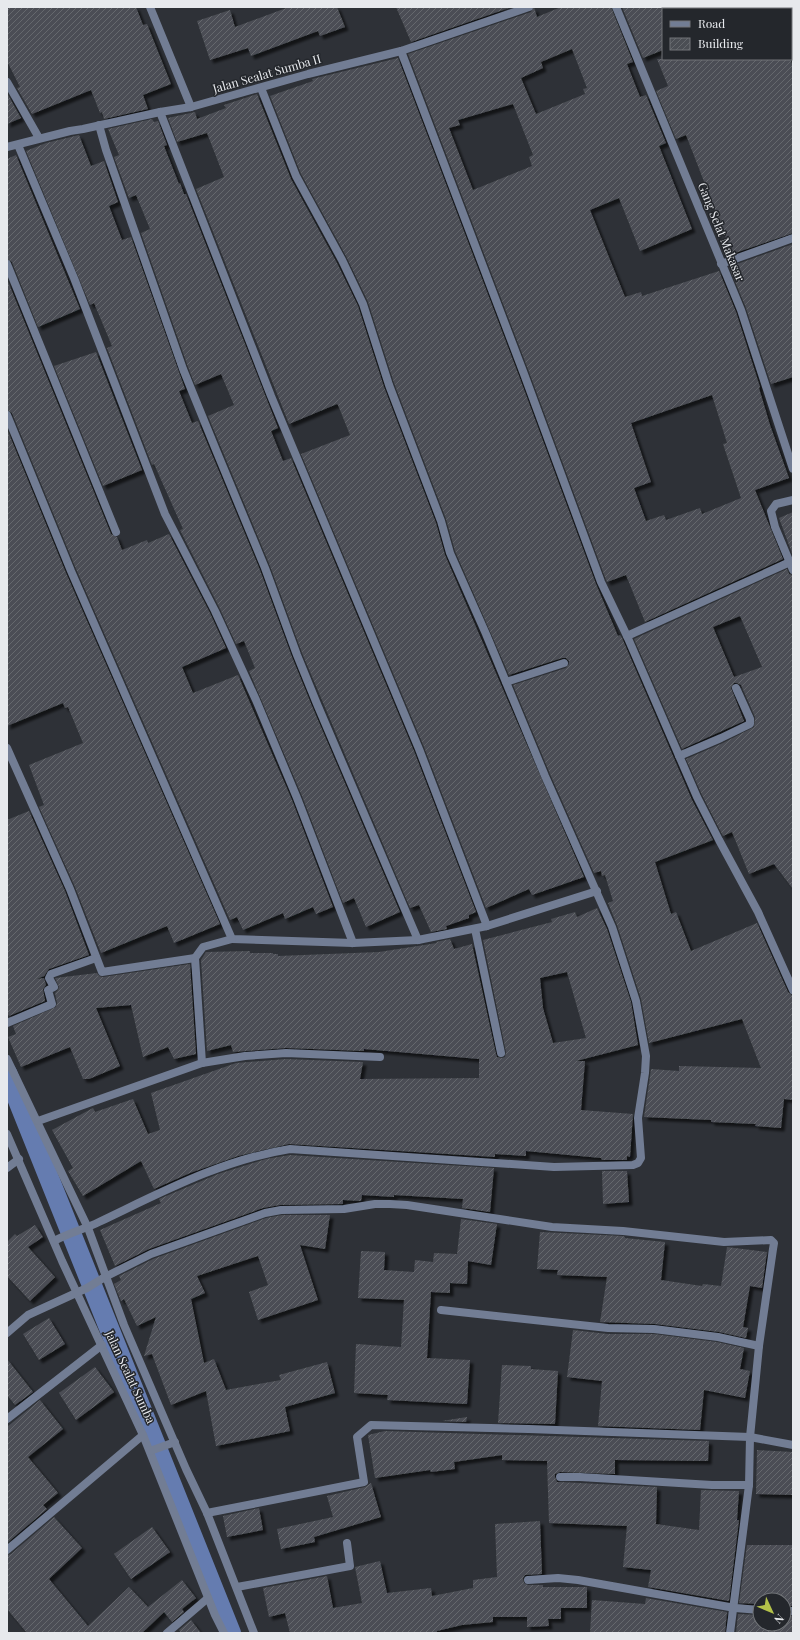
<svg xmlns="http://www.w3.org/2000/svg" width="800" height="1640" font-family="'Playfair Display',serif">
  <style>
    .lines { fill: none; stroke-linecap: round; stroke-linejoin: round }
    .canal { stroke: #657cb0; stroke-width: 20 }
    .building { fill: url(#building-hatch); fill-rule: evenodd; filter: url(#shadow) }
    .minor { stroke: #727d94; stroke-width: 8 }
    .labels { text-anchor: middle; stroke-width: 3; stroke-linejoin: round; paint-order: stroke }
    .street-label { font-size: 12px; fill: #e7e9ed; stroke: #24272c }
  </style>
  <defs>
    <pattern id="building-hatch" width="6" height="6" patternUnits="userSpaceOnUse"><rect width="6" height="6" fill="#4b4e54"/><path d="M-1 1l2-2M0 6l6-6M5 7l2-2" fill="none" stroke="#65686d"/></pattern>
    <filter id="shadow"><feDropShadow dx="3.5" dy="3.5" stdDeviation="1" flood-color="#0009"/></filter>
  </defs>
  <rect width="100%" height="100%" fill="#2e3137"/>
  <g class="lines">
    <!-- canal -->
    <polyline class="canal" points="7,1073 231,1633"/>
  </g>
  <!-- building -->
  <g class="building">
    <polygon points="7,7 136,7 143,25 147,24 171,84 143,95 148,109 104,119 102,112 100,113 91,90 32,114 17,88 20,87 7,61"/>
    <polygon points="289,7 337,7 345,27 320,36 318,31 251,56 248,48 210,60 197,21 230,10 235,27"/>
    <polygon points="396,7 512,7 411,42"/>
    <path d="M534,7L537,17L561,7H611L633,62L627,64L640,97L646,95L666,143L659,146L692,229L640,251L619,198L590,210L625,297L641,292L642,296L719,271L736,312L760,387L759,388L770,425L789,478L755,490L783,559L645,622L626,575L607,582L606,580L529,372L408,54L531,12ZM572,49L587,88L583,89L585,94L536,114L521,78L543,68L541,62ZM513,104L533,155L529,157L532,166L473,190L449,128L460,125L458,120ZM712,395L727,443L723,444L741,498L702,514L700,508L666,520L664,515L646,521L634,488L651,482L631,423Z"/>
    <polygon points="622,7 663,7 663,50 643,58"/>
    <polygon points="398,58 519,376 596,584 618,636 620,635 622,638 692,800 713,840 655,862 671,914 676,912 691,951 757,923 788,992 793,996 793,1100 784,1099 781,1128 755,1126 756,1124 711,1122 711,1120 644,1117 651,1069 679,1071 679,1066 761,1068 742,1019 649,1043 641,999 617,925 608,903 613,901 605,875 602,876 601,871 594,873 550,774 513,685 566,668 569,664 569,661 566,658 562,658 509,675 455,551 446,519 394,383 368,302 347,258 301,174 270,96 313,81 312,79"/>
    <polygon points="657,59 790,59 793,66 793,233 732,254 686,135 676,139 656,91 668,86"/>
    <polygon points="7,93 21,118 7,124"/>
    <polygon points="257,94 291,179 337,263 358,306 384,387 436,523 445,555 584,877 532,895 529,889 486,908 424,747 301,454 350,435 338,405 337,404 289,424 196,189 224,177 207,133 177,142 168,118 195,112 197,119 226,108 224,105"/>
    <polygon points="152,119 154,122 158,121 167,145 164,146 179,184 180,183 184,194 186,194 278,428 271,431 283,461 291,458 414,751 476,912 469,915 469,918 446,926 447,929 431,932 419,905 410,908 302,653 270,566 208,416 234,405 221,374 195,385 188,367 141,233 150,229 136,195 129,198 114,157 119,155 108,129"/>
    <polygon points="79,135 91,166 104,161 118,202 109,206 122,240 131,237 185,389 179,391 192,423 198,421 260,570 292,657 312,706 400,912 366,927 354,898 343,903 302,796 249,671 255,668 244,641 236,644 220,609 180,530 183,529 154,464 152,465 107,348 112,346 94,303 90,305 26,151 46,143"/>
    <polygon points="16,155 80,309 38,327 12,262 7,259 7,159"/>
    <polygon points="793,244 793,377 771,384 746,308 729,267"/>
    <polygon points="7,279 111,534 117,537 122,550 147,540 148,543 169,534 210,613 226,648 182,667 193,693 238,675 292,800 333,907 316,914 313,907 285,919 283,913 243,930 237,917 230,920 76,569 12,413 7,410"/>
    <polygon points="96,352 142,470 103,486 54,366"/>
    <polygon points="7,429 66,573 220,924 174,943 167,926 101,953 75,887 39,807 44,805 29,765 83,743 68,707 65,708 63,703 7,726"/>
    <polygon points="793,512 793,556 779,518"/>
    <path d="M787,569L789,574L793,575V889L774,864L749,874L732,832L723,836L702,795L686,759L723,743L754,727L755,717L741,685L737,683H734L731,688L744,721L682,749L634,639ZM740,616L762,667L734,677L713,627Z"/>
    <polygon points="29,811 65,891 89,955 49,969 44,976 37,979 44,978 46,985 43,989 45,1001 9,1016 7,1013 7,820"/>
    <path d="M597,908L607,929L631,1002L638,1045L576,1061H585L581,1110L633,1114L630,1157L627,1156V1160H602L601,1158L526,1151V1156L495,1154V1157L289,1144L238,1156L190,1173L154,1189L141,1161L83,1196L68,1171L73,1168L52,1130L93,1108L95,1112L133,1099L148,1134L160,1130L151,1093L236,1063L286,1059L363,1062L360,1079L479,1078V1059L364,1049V1051L286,1048L233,1052L231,1045L207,1051L201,960L206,952L250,951V953H273V954H278V956L379,952L437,943L436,942L450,939L454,949L472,944L496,1054L497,1057L502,1058L505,1057L506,1052L483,940L552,922L551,919L575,912L577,917ZM567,972L586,1038L553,1043L543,1008L540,978Z"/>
    <polygon points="190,964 196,1054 174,1059 168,1047 143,1057 131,1005 96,1008 120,1066 89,1079 83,1079 70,1047 21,1067 8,1037 16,1034 13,1026 56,1007 57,1003 55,993 58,990 59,987 55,978 97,973 99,976 103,977"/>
    <polygon points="290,1155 494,1168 490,1212 462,1208 463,1199 394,1195 394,1197 362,1195 361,1201 343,1200 343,1204 280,1205 263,1208 149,1249 115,1266 100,1230 161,1203 159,1199 218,1174 266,1159"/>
    <polygon points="602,1171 627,1171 629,1202 603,1204"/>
    <polygon points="282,1215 330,1215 325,1249 300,1245 318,1300 258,1320 249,1292 268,1285 258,1256 197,1276 205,1293 191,1299 204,1363 214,1359 226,1390 281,1380 279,1375 327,1362 335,1393 285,1407 290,1431 216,1446 206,1391 171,1405 152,1354 144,1356 156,1317 137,1326 124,1299 121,1301 114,1284 121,1280 119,1276 153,1259 266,1218"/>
    <polygon points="461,1219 497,1224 491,1265 468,1261 467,1284 450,1283 450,1293 431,1292 427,1358 470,1360 467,1404 387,1400 388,1395 354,1393 356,1344 401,1347 404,1300 358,1298 361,1251 385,1252 384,1270 414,1272 415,1260 433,1262 434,1253 457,1254"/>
    <polygon points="35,1225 43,1237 28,1247 55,1277 30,1301 7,1276 7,1242 15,1234 17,1236"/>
    <polygon points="540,1232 623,1236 625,1237 625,1238 665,1242 661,1280 702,1286 703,1284 721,1286 727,1247 767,1252 762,1288 750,1286 743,1327 748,1328 746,1338 719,1332 655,1324 600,1322 607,1277 557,1275 558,1270 537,1269"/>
    <polygon points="49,1318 65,1344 39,1360 23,1334"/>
    <polygon points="573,1330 608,1334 654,1334 717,1342 744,1348 740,1369 750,1371 745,1398 704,1390 700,1430 598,1426 602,1381 567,1377"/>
    <polygon points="7,1359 33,1392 15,1405 7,1395"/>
    <polygon points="502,1365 531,1366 531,1369 558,1371 555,1424 498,1423"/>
    <polygon points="95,1367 114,1392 76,1420 59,1393"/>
    <polygon points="40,1400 63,1429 28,1457 58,1493 43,1505 47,1509 7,1543 7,1427"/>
    <polygon points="467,1417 466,1422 442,1421"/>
    <polygon points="385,1431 709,1441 708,1461 615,1460 615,1474 560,1472 555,1474 555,1477 557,1482 560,1482 657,1487 656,1524 699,1530 701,1490 739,1491 737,1520 739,1520 729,1601 648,1587 651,1570 623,1567 627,1526 549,1523 547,1461 502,1460 502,1455 454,1462 455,1469 431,1472 430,1470 375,1478 368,1435"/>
    <polygon points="757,1450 793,1452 793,1495 756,1494"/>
    <polygon points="371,1483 381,1517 314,1537 315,1542 281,1549 277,1529 333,1517 327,1496 365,1487"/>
    <polygon points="259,1508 263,1530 227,1537 223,1516"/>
    <polygon points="54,1517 82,1548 49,1579 88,1626 129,1587 148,1607 182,1580 196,1598 182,1609 184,1612 172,1622 164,1612 142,1633 27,1633 7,1609 7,1555 11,1554"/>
    <polygon points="540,1521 542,1574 525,1575 523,1578 524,1583 528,1585 543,1585 543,1587 587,1587 587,1608 561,1608 561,1619 548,1619 549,1626 527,1627 527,1617 493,1617 493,1622 462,1625 437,1631 437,1633 290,1633 285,1613 269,1617 263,1588 327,1576 333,1608 362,1603 355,1567 380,1561 387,1593 431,1588 432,1596 473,1588 473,1580 497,1577 495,1524"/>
    <polygon points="152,1527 170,1552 131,1579 114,1554"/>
    <polygon points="747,1545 793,1545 793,1606 784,1606 784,1600 760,1600 760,1604 739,1603"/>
    <polygon points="646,1598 727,1612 725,1633 590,1633 592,1600 645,1604"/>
    <polygon points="738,1614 760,1615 760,1624 784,1624 784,1616 793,1616 793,1633 736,1633"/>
    <polygon points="191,1620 201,1633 181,1633 179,1630"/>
  </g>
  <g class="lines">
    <!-- minor -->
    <g class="minor">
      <polyline points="150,7 191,107"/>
      <polyline points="616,7 741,310 793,469"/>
      <polyline points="791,14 793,19"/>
      <polyline points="401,51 524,374 601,582 627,636 697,797 719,840 758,912 793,990"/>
      <polyline points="7,82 39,138"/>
      <polyline points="160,112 271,396 419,749 487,926"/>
      <polyline points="99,125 106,150 183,369 216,450 265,568 297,655 317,704 418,940"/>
      <polyline points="18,145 74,278 165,514 215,611 256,700 297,798 353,943"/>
      <polyline points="7,147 70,131 83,129 160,112 191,107 308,74 401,51 529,7"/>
      <polyline points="7,264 116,532"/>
      <polyline points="721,264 793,238"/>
      <polyline points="7,415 71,571 232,939 353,943 418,940 487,926 597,891"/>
      <polyline points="793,500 776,504 771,511 775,527 793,570"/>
      <polyline points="627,636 790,562"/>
      <polyline points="506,682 564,663"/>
      <polyline points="7,748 70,889 102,972 195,958"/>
      <polyline points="679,756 721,738 750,724 750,719 736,688"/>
      <polyline points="475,929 501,1053"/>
      <polyline points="7,1023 52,1004 48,990 54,987 49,978 51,974 96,958"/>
      <polyline points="7,1059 88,1228 124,1325 186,1469 207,1513 254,1633"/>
      <polyline points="202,1063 195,958 203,947 232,939"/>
      <polyline points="38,1121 202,1063 245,1056 286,1053 380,1057"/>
      <polyline points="7,1134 62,1261 143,1435 215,1615 224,1633"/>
      <polyline points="7,1168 19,1159"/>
      <path d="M54,1241C68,1233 85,1229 99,1222C162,1192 221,1160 290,1149L554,1167L633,1165L638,1163L641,1158L638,1118L645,1073L646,1056L636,1001L612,927L545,776L486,634L450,553L441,521L389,385L363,304L342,260L296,176L261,88"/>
      <polyline points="441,1310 608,1328 654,1329 718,1337 759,1346"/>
      <polyline points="7,1333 28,1315 87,1288 105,1277 151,1254 265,1213 281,1210 344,1209 375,1204 390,1204 407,1205 552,1227 623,1231 724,1242 771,1240 774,1243 773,1249 759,1346 750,1437 749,1485 730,1633"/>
      <polyline points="7,1419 102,1345"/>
      <polyline points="150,1451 175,1442"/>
      <polyline points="560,1477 580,1477 712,1485 749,1485"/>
      <polyline points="207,1513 364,1482 357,1437 371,1425 529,1429 750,1437 793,1445"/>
      <polyline points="7,1550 143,1435"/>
      <polyline points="528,1580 558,1578 578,1580 735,1608 760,1610"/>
      <polyline points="237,1587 350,1566 347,1543"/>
      <polyline points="784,1611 793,1611"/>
      <polyline points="167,1633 208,1598"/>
    </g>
  </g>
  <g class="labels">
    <!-- street labels -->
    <g class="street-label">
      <text transform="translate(267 74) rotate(-16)" y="4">Jalan Sealat Sumba II</text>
      <text transform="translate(721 232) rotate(68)" y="4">Gang Selat Makasar</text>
      <text transform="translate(130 1377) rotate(65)" y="4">Jalan Sealat Sumba</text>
    </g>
  </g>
  <!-- border -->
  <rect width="800" height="1640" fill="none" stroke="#e7e9ed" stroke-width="16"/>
  <!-- legend -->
  <rect x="662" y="8" width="130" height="52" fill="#24272c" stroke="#727579"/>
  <rect x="670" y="21" width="20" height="6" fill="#727d94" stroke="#727579"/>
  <text x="698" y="28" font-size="12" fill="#e7e9ed">Road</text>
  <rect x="670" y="38" width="20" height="12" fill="url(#building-hatch)" stroke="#727579"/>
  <text x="698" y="48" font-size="12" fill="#e7e9ed">Building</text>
  <!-- north arrow -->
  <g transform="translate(772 1612) rotate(134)"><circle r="19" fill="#24272c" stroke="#727579"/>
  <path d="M0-3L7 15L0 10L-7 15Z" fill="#b4c24a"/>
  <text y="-6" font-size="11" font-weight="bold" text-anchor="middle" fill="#e7e9ed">N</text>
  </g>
</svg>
